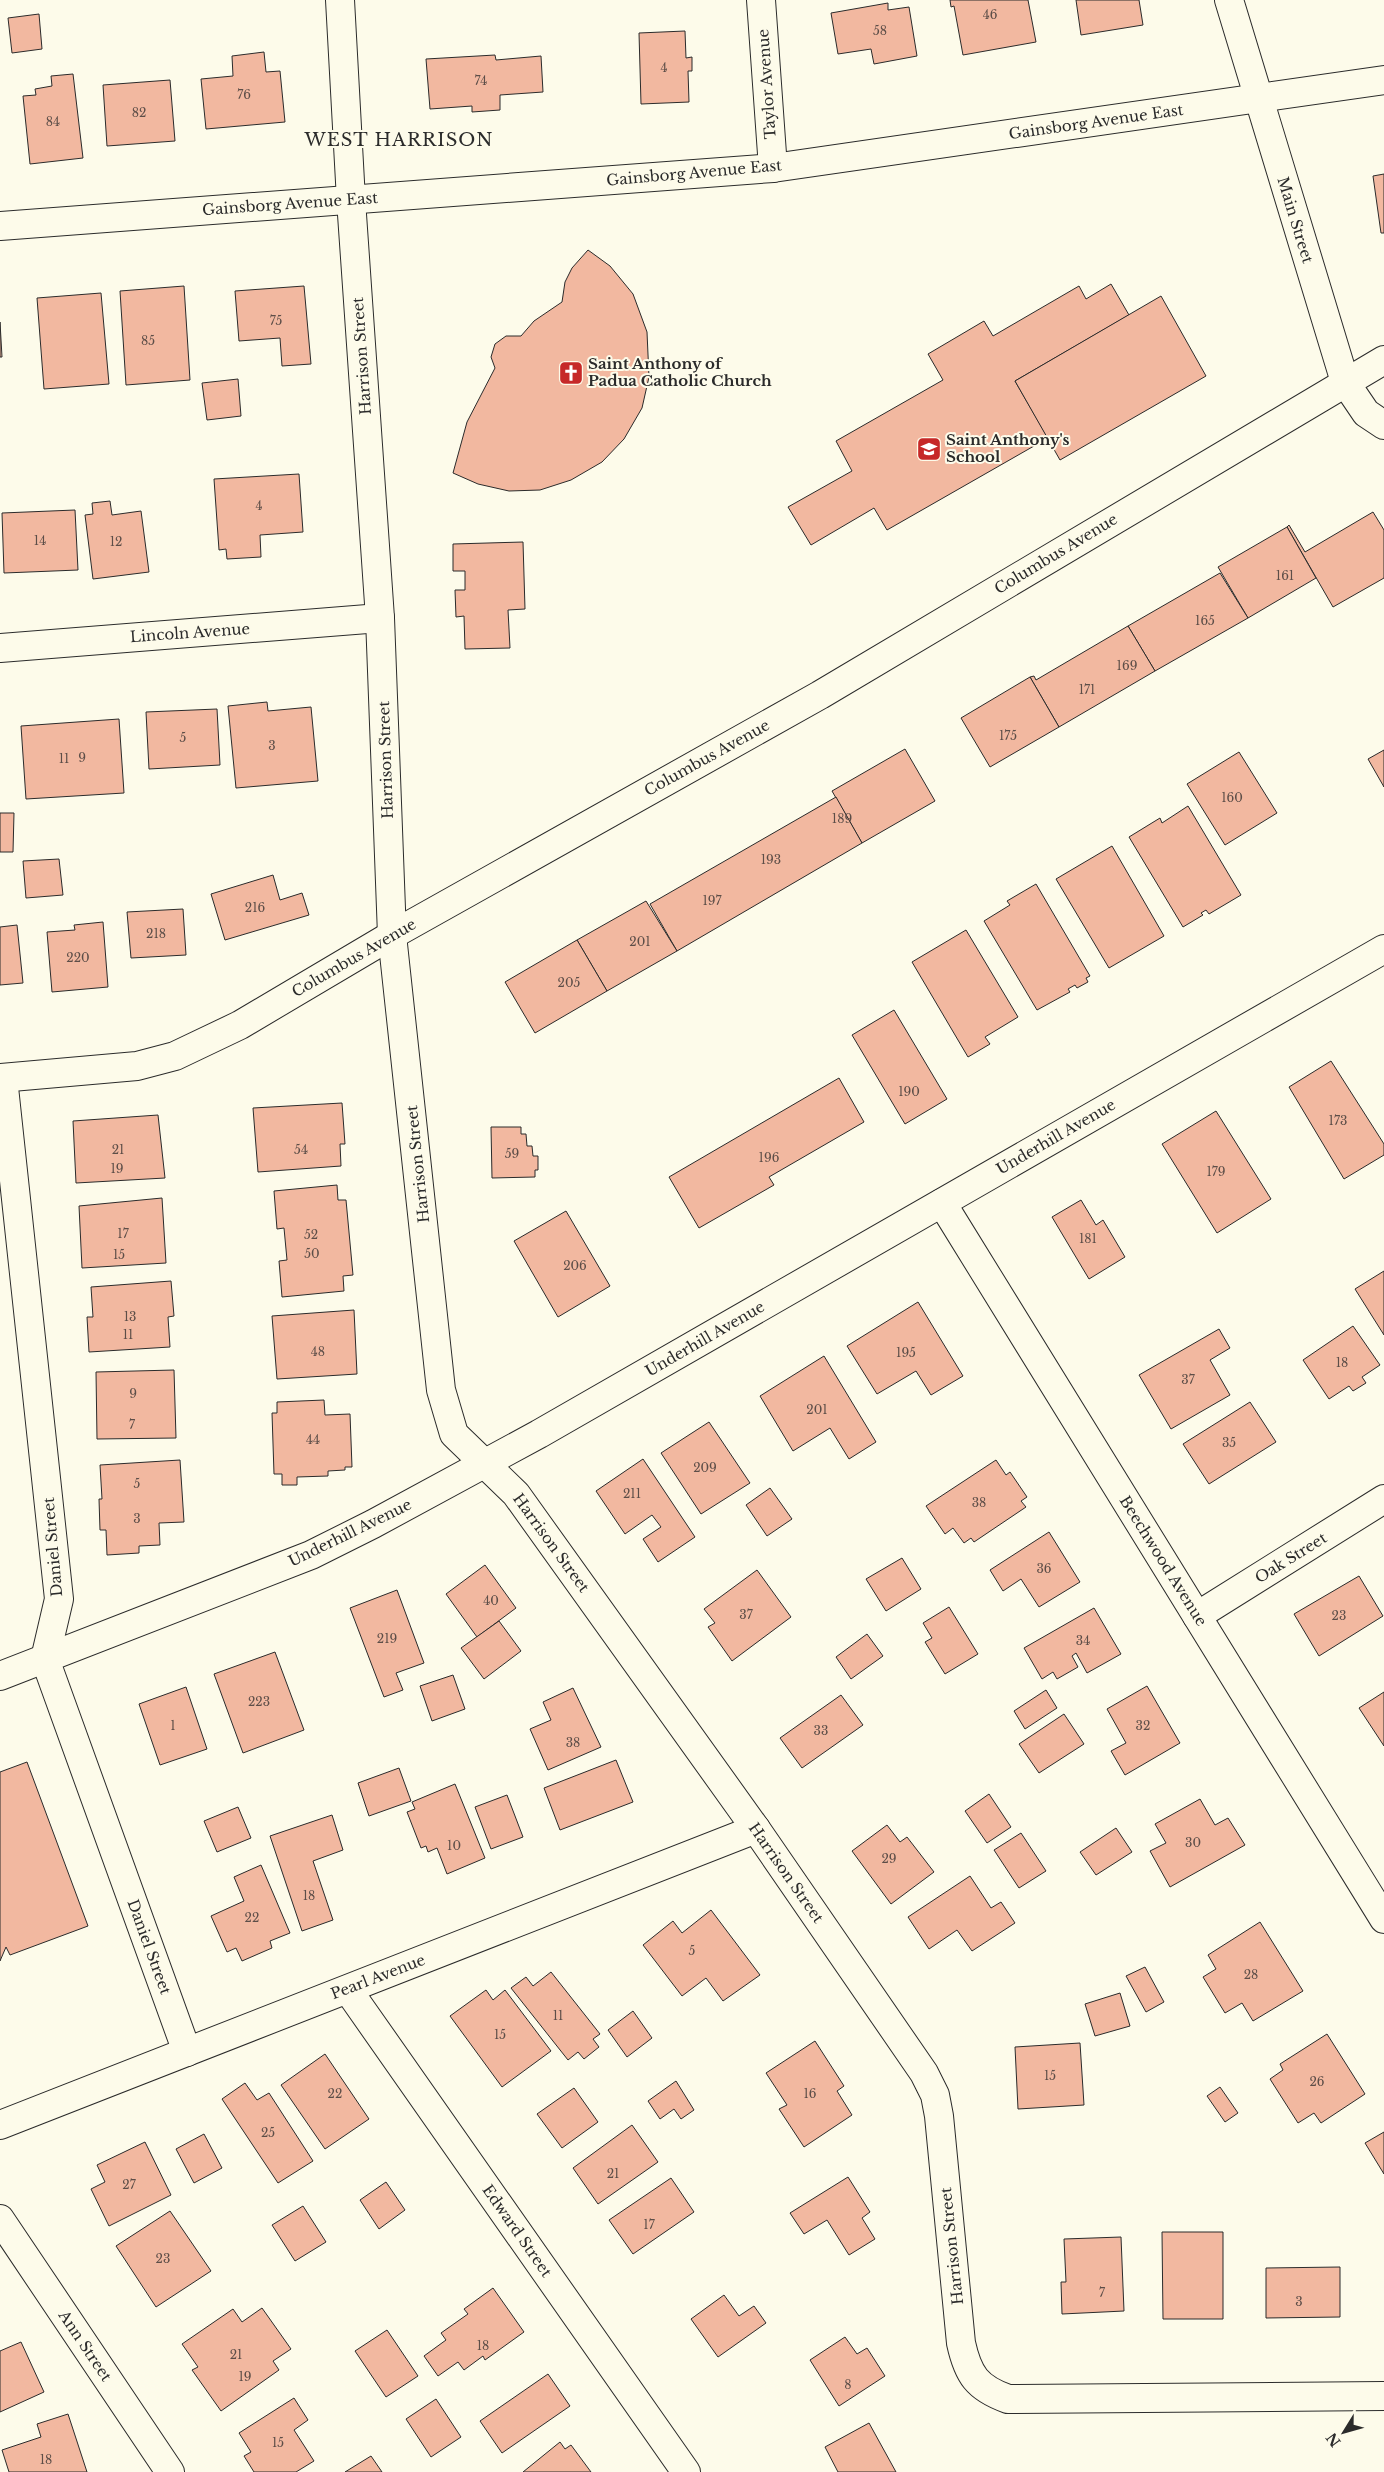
<svg xmlns="http://www.w3.org/2000/svg" width="1384" height="2472" font-family="'Libre Baskerville',serif">
  <style>
    .building { fill: #f2b8a0; stroke: #2b2b2b }
    .lines { fill: none; stroke-linecap: round; stroke-linejoin: round }
    .minor-casing { stroke: #2b2b2b; stroke-width: 30 }
    .minor { stroke: #fdfbea; stroke-width: 28 }
    .labels { text-anchor: middle; stroke-width: 4; stroke-linejoin: round; paint-order: stroke }
    .number-label { font-size: 12px; fill: #5d4e48 }
    .street-label { font-size: 15px; fill: #2b2b2b; stroke: #fdfbea }
    .poi-label { font-size: 15px; font-weight: bold; fill: #2b2b2b; stroke: #fdfbea; text-anchor: start }
    .quarter-label { font-size: 18px; letter-spacing: 1px; fill: #2b2b2b; stroke: #fdfbea }
  </style>
  <rect width="100%" height="100%" fill="#fdfbea"/>
  <!-- building -->
  <g class="building">
    <polygon points="950,0 1028,0 1036,42 963,55 954,6 951,7"/>
    <polygon points="1076,0 1139,0 1143,25 1081,35"/>
    <polygon points="888,3 888,10 909,7 917,56 874,64 871,49 838,54 831,13"/>
    <polygon points="39,14 42,49 12,53 8,18"/>
    <polygon points="685,31 686,58 692,57 692,71 688,71 689,102 641,104 639,33"/>
    <polygon points="264,52 266,72 280,71 285,122 206,129 201,79 233,76 232,56"/>
    <polygon points="495,55 496,60 541,56 543,92 500,95 500,110 472,112 472,106 430,109 426,59"/>
    <polygon points="73,74 83,158 30,164 23,96 36,95 35,89 52,86 51,76"/>
    <polygon points="170,80 175,141 107,146 103,85"/>
    <polygon points="1384,174 1384,233 1381,233 1373,176"/>
    <polygon points="588,250 610,266 633,294 647,332 649,377 642,408 624,439 602,462 571,480 540,490 509,491 478,484 453,473 467,422 495,368 491,357 495,344 506,336 521,336 534,321 562,302 565,282 572,268"/>
    <polygon points="1111,284 1129,315 1015,381 1048,438 887,530 874,508 811,545 788,507 852,471 836,441 943,380 928,354 984,321 993,336 1079,286 1086,299"/>
    <polygon points="184,286 190,380 126,385 120,291"/>
    <polygon points="304,286 311,364 282,366 280,338 239,341 235,291"/>
    <polygon points="101,293 109,384 44,389 37,298"/>
    <polygon points="1161,296 1206,376 1060,460 1015,381"/>
    <polygon points="0,322 2,357 0,357"/>
    <polygon points="238,379 241,416 207,420 202,383"/>
    <polygon points="299,474 303,532 260,535 261,557 227,559 226,549 219,550 214,479"/>
    <polygon points="110,501 112,515 141,511 149,572 93,579 85,515 93,514 92,503"/>
    <polygon points="75,510 78,570 4,573 2,513"/>
    <polygon points="1373,512 1384,530 1384,578 1333,607 1287,527 1289,525 1305,552"/>
    <polygon points="1287,527 1316,578 1248,618 1218,567"/>
    <polygon points="523,542 525,609 508,610 510,648 465,649 464,616 456,617 455,590 465,590 465,571 453,571 453,544"/>
    <polygon points="1220,573 1248,618 1155,671 1128,626"/>
    <polygon points="1128,626 1155,671 1059,727 1030,677 1034,676 1036,680"/>
    <polygon points="1030,677 1059,727 990,767 961,718"/>
    <polygon points="267,702 268,711 311,707 318,781 236,788 228,706"/>
    <polygon points="217,709 220,765 149,769 146,712"/>
    <polygon points="119,719 124,793 26,799 21,726"/>
    <polygon points="905,749 935,801 862,843 832,791"/>
    <polygon points="1384,750 1384,787 1368,759"/>
    <polygon points="1239,752 1277,813 1225,845 1187,784"/>
    <polygon points="836,797 862,843 677,951 650,904"/>
    <polygon points="1188,806 1241,895 1209,914 1206,910 1201,913 1203,915 1183,927 1129,837 1160,818 1162,823"/>
    <polygon points="0,813 14,813 13,852 0,852"/>
    <polygon points="1112,846 1164,936 1109,968 1056,879"/>
    <polygon points="59,859 63,895 26,898 23,861"/>
    <polygon points="273,875 280,900 302,893 309,915 225,940 211,894"/>
    <polygon points="1036,884 1090,976 1086,978 1088,982 1077,988 1075,985 1068,989 1070,992 1037,1010 984,921 1010,905 1007,901"/>
    <polygon points="646,901 677,951 607,991 577,940"/>
    <polygon points="183,909 186,955 131,958 127,912"/>
    <polygon points="103,922 108,987 52,992 47,932 75,930 74,925"/>
    <polygon points="17,925 23,983 0,985 0,927"/>
    <polygon points="966,930 1018,1017 985,1037 990,1044 968,1057 912,962"/>
    <polygon points="577,940 607,991 535,1033 505,982"/>
    <polygon points="894,1010 947,1099 905,1124 852,1035"/>
    <polygon points="1331,1061 1384,1144 1384,1155 1344,1179 1289,1087"/>
    <polygon points="839,1078 864,1122 769,1177 774,1185 699,1228 669,1177"/>
    <polygon points="342,1103 345,1144 340,1144 341,1166 258,1172 253,1108"/>
    <polygon points="1216,1111 1271,1199 1217,1233 1162,1144"/>
    <polygon points="158,1115 165,1178 76,1183 73,1121"/>
    <polygon points="491,1127 521,1127 521,1134 526,1134 527,1146 532,1146 533,1156 538,1156 538,1170 535,1170 535,1177 492,1178"/>
    <polygon points="337,1185 338,1200 346,1200 353,1275 343,1276 344,1291 282,1297 279,1261 287,1260 284,1228 277,1229 274,1191"/>
    <polygon points="162,1198 166,1263 82,1268 79,1206"/>
    <polygon points="1081,1200 1096,1225 1103,1220 1125,1257 1089,1279 1052,1217"/>
    <polygon points="566,1211 610,1286 558,1317 514,1241"/>
    <polygon points="1384,1271 1384,1335 1355,1289"/>
    <polygon points="171,1281 174,1316 168,1317 170,1347 89,1352 87,1317 93,1317 91,1287"/>
    <polygon points="918,1302 963,1376 931,1395 916,1371 877,1394 847,1346"/>
    <polygon points="354,1310 357,1374 277,1379 272,1316"/>
    <polygon points="1353,1326 1380,1365 1362,1377 1366,1383 1353,1391 1349,1386 1329,1399 1303,1360"/>
    <polygon points="1219,1329 1230,1348 1210,1360 1230,1395 1171,1429 1139,1375"/>
    <polygon points="824,1356 876,1442 849,1459 830,1428 793,1451 760,1396"/>
    <polygon points="174,1370 176,1438 97,1439 96,1372"/>
    <polygon points="324,1400 325,1415 350,1414 352,1467 345,1467 345,1470 328,1471 328,1476 297,1477 297,1485 282,1485 282,1474 274,1474 272,1413 277,1413 277,1402"/>
    <polygon points="1250,1402 1276,1442 1209,1484 1183,1444"/>
    <polygon points="709,1422 750,1483 701,1514 661,1453"/>
    <polygon points="643,1459 695,1537 658,1562 643,1539 661,1527 652,1515 625,1534 596,1491"/>
    <polygon points="180,1460 184,1522 159,1523 160,1545 139,1546 139,1553 107,1555 106,1530 100,1530 99,1499 102,1499 100,1465"/>
    <polygon points="996,1460 1006,1475 1010,1472 1027,1497 1021,1501 1026,1507 974,1542 971,1538 964,1543 953,1528 945,1534 926,1506"/>
    <polygon points="770,1488 792,1519 767,1536 746,1505"/>
    <polygon points="1049,1532 1080,1582 1039,1607 1021,1579 1003,1591 990,1570"/>
    <polygon points="902,1558 921,1589 886,1611 866,1579"/>
    <polygon points="485,1565 516,1608 477,1637 446,1594"/>
    <polygon points="757,1570 791,1617 732,1661 708,1627 715,1623 704,1609"/>
    <polygon points="1359,1576 1383,1616 1319,1656 1294,1614"/>
    <polygon points="397,1590 424,1663 396,1673 403,1690 384,1697 350,1608"/>
    <polygon points="949,1607 978,1654 945,1674 925,1642 932,1638 923,1623"/>
    <polygon points="1094,1608 1121,1654 1087,1673 1076,1653 1072,1656 1078,1667 1057,1679 1053,1672 1042,1679 1024,1648"/>
    <polygon points="499,1621 521,1651 484,1679 461,1648"/>
    <polygon points="867,1634 883,1656 851,1679 836,1657"/>
    <polygon points="275,1652 304,1730 243,1753 214,1674"/>
    <polygon points="453,1675 465,1709 432,1721 420,1686"/>
    <polygon points="1147,1686 1180,1743 1125,1775 1111,1751 1126,1743 1107,1709"/>
    <polygon points="186,1687 207,1749 160,1765 139,1704"/>
    <polygon points="573,1688 601,1747 548,1770 530,1729 551,1720 543,1702"/>
    <polygon points="1046,1690 1057,1708 1025,1729 1014,1711"/>
    <polygon points="1384,1692 1384,1746 1359,1708"/>
    <polygon points="841,1695 863,1725 802,1768 780,1738"/>
    <polygon points="1064,1714 1084,1744 1039,1773 1019,1744"/>
    <polygon points="616,1760 633,1802 560,1830 544,1788"/>
    <polygon points="27,1762 88,1926 10,1955 6,1947 0,1961 0,1772"/>
    <polygon points="399,1768 411,1801 369,1816 358,1783"/>
    <polygon points="455,1784 485,1858 447,1874 437,1848 428,1852 426,1846 421,1848 407,1812 415,1809 412,1802"/>
    <polygon points="989,1794 1011,1827 987,1843 965,1811"/>
    <polygon points="507,1795 523,1837 491,1849 475,1807"/>
    <polygon points="1200,1799 1215,1825 1228,1818 1245,1845 1170,1887 1150,1851 1166,1843 1155,1824"/>
    <polygon points="238,1807 251,1838 217,1852 204,1821"/>
    <polygon points="332,1815 343,1850 313,1861 333,1920 302,1931 270,1836"/>
    <polygon points="887,1825 900,1842 907,1837 934,1872 891,1904 852,1851"/>
    <polygon points="1116,1828 1132,1852 1096,1875 1080,1852"/>
    <polygon points="1021,1833 1046,1871 1019,1888 994,1850"/>
    <polygon points="261,1865 290,1933 270,1941 272,1948 242,1961 236,1948 227,1952 211,1916 244,1901 234,1877"/>
    <polygon points="970,1876 991,1908 1001,1902 1015,1923 972,1951 957,1930 929,1949 908,1917"/>
    <polygon points="711,1910 760,1975 723,2001 706,1978 682,1996 643,1945 673,1921 682,1933"/>
    <polygon points="1260,1922 1303,1991 1253,2021 1242,2003 1225,2013 1203,1977 1216,1969 1208,1955"/>
    <polygon points="1145,1967 1164,2002 1146,2012 1126,1976"/>
    <polygon points="551,1972 600,2034 593,2039 599,2047 584,2059 578,2052 568,2060 511,1988 526,1977 533,1986"/>
    <polygon points="486,1990 493,2000 505,1990 551,2051 502,2087 450,2016"/>
    <polygon points="1120,1993 1130,2026 1095,2036 1085,2004"/>
    <polygon points="633,2011 652,2038 627,2057 608,2030"/>
    <polygon points="1327,2034 1365,2094 1321,2123 1314,2113 1298,2123 1270,2079 1283,2070 1280,2064"/>
    <polygon points="815,2041 844,2086 837,2091 852,2115 804,2147 779,2109 787,2105 766,2073"/>
    <polygon points="1080,2043 1084,2105 1018,2109 1015,2047"/>
    <polygon points="325,2054 369,2119 325,2149 281,2085"/>
    <polygon points="676,2081 694,2110 681,2119 674,2109 660,2119 648,2101"/>
    <polygon points="245,2083 257,2100 269,2093 313,2161 278,2183 222,2099"/>
    <polygon points="1220,2087 1238,2113 1225,2122 1207,2096"/>
    <polygon points="574,2088 598,2122 562,2148 537,2114"/>
    <polygon points="632,2125 658,2162 598,2204 573,2168"/>
    <polygon points="1384,2132 1384,2174 1365,2143"/>
    <polygon points="204,2134 222,2168 194,2183 176,2149"/>
    <polygon points="145,2142 171,2195 109,2226 91,2189 105,2182 97,2165"/>
    <polygon points="848,2177 870,2212 862,2218 875,2239 849,2255 827,2220 804,2234 790,2213"/>
    <polygon points="671,2178 694,2212 633,2254 609,2220"/>
    <polygon points="386,2182 405,2210 379,2229 360,2200"/>
    <polygon points="303,2206 326,2242 295,2261 272,2225"/>
    <polygon points="170,2211 211,2271 156,2307 116,2246"/>
    <polygon points="1162,2232 1223,2232 1223,2319 1163,2319"/>
    <polygon points="1121,2237 1124,2311 1062,2314 1061,2282 1066,2282 1064,2239"/>
    <polygon points="1340,2267 1340,2317 1266,2318 1266,2268"/>
    <polygon points="493,2288 524,2332 485,2360 483,2356 464,2370 458,2362 438,2376 424,2356 446,2340 441,2333 468,2314 464,2309"/>
    <polygon points="724,2295 739,2316 754,2306 766,2323 718,2357 691,2319"/>
    <polygon points="262,2308 291,2349 273,2361 279,2370 221,2411 192,2370 198,2367 182,2344 233,2309 242,2322"/>
    <polygon points="387,2330 418,2376 386,2397 355,2351"/>
    <polygon points="845,2337 857,2354 867,2348 885,2376 839,2406 810,2360"/>
    <polygon points="21,2342 44,2392 0,2412 0,2351"/>
    <polygon points="548,2374 570,2406 502,2453 480,2421"/>
    <polygon points="294,2398 308,2420 294,2430 314,2461 296,2472 254,2472 244,2456 251,2452 239,2433"/>
    <polygon points="436,2399 461,2437 431,2457 406,2419"/>
    <polygon points="68,2414 87,2472 9,2472 2,2450 41,2437 37,2424"/>
    <polygon points="869,2423 896,2472 838,2472 825,2447"/>
    <polygon points="560,2442 565,2449 571,2445 591,2472 523,2472"/>
    <polygon points="371,2456 382,2472 345,2472"/>
  </g>
  <g class="lines">
    <defs>
      <g id="minor">
        <path d="M340,0L351,200L380,618L392,935L441,1390L454,1434L516,1494L756,1829L924,2073L935,2095L939,2116L961,2343C968,2375 977,2388 1008,2399L1384,2396"/>
        <polyline points="761,0 773,168"/>
        <polyline points="1229,0 1345,382 1366,413 1384,425"/>
        <polyline points="0,226 773,168 1384,80"/>
        <polyline points="0,648 380,618"/>
        <polyline points="0,1078 137,1066 175,1056 240,1025 392,935 820,695 1384,360"/>
        <polyline points="3,1078 59,1599 45,1659 187,2052"/>
        <polyline points="942,1203 1384,1919"/>
        <polyline points="1197,1616 1384,1499"/>
        <polyline points="0,1676 311,1555 373,1524 539,1434 1384,949"/>
        <polyline points="348,1990 686,2472"/>
        <polyline points="0,2125 756,1829"/>
        <polyline points="0,2219 170,2472"/>
      </g>
    </defs>
    <!-- minor casing -->
    <use href="#minor" class="minor-casing"/>
    <!-- minor -->
    <use href="#minor" class="minor"/>
  </g>
  <!-- icons -->
  <defs>
    <symbol id="church-square" viewBox="-11 -11 22 22"><rect x="-9" y="-9" width="18" height="18" rx="4" fill="#c62828" stroke="#fdfbea"/><path d="M-1.2-6h2.4v3.5h3.3v2.4h-3.3V6h-2.4V-.1h-3.3v-2.4h3.3Z" fill="#fff"/></symbol>
    <symbol id="school-square" viewBox="-11 -11 22 22"><rect x="-9" y="-9" width="18" height="18" rx="4" fill="#c62828" stroke="#fdfbea"/><path d="M0-5L7-2L0 1L-7-2ZM-4 1L0 2.5L4 1V4Q0 6-4 4Z" fill="#fff"/></symbol>
  </defs>
  <g fill-rule="evenodd">
    <use href="#church-square" x="557" y="359" width="28" height="28"/>
    <use href="#school-square" x="915" y="435" width="28" height="28"/>
  </g>
  <g class="labels">
    <!-- number labels -->
    <g class="number-label">
      <text x="990" y="19">46</text>
      <text x="880" y="35">58</text>
      <text x="664" y="72">4</text>
      <text x="481" y="85">74</text>
      <text x="244" y="99">76</text>
      <text x="139" y="117">82</text>
      <text x="53" y="126">84</text>
      <text x="276" y="325">75</text>
      <text x="148" y="345">85</text>
      <text x="259" y="510">4</text>
      <text x="40" y="545">14</text>
      <text x="116" y="546">12</text>
      <text x="1285" y="580">161</text>
      <text x="1205" y="625">165</text>
      <text x="1127" y="670">169</text>
      <text x="1087" y="694">171</text>
      <text x="1008" y="740">175</text>
      <text x="183" y="742">5</text>
      <text x="272" y="750">3</text>
      <text x="82" y="762">9</text>
      <text x="64" y="763">11</text>
      <text x="1232" y="802">160</text>
      <text x="842" y="823">189</text>
      <text x="771" y="864">193</text>
      <text x="712" y="905">197</text>
      <text x="255" y="912">216</text>
      <text x="156" y="938">218</text>
      <text x="640" y="946">201</text>
      <text x="78" y="962">220</text>
      <text x="569" y="987">205</text>
      <text x="909" y="1096">190</text>
      <text x="1338" y="1125">173</text>
      <text x="118" y="1154">21</text>
      <text x="301" y="1154">54</text>
      <text x="512" y="1158">59</text>
      <text x="769" y="1162">196</text>
      <text x="117" y="1173">19</text>
      <text x="1216" y="1176">179</text>
      <text x="123" y="1238">17</text>
      <text x="311" y="1239">52</text>
      <text x="1088" y="1243">181</text>
      <text x="312" y="1258">50</text>
      <text x="119" y="1259">15</text>
      <text x="575" y="1270">206</text>
      <text x="130" y="1321">13</text>
      <text x="128" y="1339">11</text>
      <text x="318" y="1356">48</text>
      <text x="906" y="1357">195</text>
      <text x="1342" y="1367">18</text>
      <text x="1188" y="1384">37</text>
      <text x="133" y="1398">9</text>
      <text x="817" y="1414">201</text>
      <text x="132" y="1429">7</text>
      <text x="313" y="1444">44</text>
      <text x="1229" y="1447">35</text>
      <text x="705" y="1472">209</text>
      <text x="137" y="1488">5</text>
      <text x="632" y="1498">211</text>
      <text x="979" y="1507">38</text>
      <text x="137" y="1523">3</text>
      <text x="1044" y="1573">36</text>
      <text x="491" y="1605">40</text>
      <text x="746" y="1619">37</text>
      <text x="1339" y="1620">23</text>
      <text x="387" y="1643">219</text>
      <text x="1083" y="1645">34</text>
      <text x="259" y="1706">223</text>
      <text x="173" y="1730">1</text>
      <text x="1143" y="1730">32</text>
      <text x="821" y="1735">33</text>
      <text x="573" y="1747">38</text>
      <text x="1193" y="1847">30</text>
      <text x="454" y="1850">10</text>
      <text x="889" y="1863">29</text>
      <text x="309" y="1900">18</text>
      <text x="252" y="1922">22</text>
      <text x="692" y="1955">5</text>
      <text x="1251" y="1979">28</text>
      <text x="558" y="2020">11</text>
      <text x="500" y="2039">15</text>
      <text x="1050" y="2080">15</text>
      <text x="1317" y="2086">26</text>
      <text x="335" y="2098">22</text>
      <text x="810" y="2098">16</text>
      <text x="268" y="2137">25</text>
      <text x="613" y="2178">21</text>
      <text x="129" y="2189">27</text>
      <text x="649" y="2229">17</text>
      <text x="163" y="2263">23</text>
      <text x="1102" y="2297">7</text>
      <text x="1299" y="2306">3</text>
      <text x="483" y="2350">18</text>
      <text x="236" y="2359">21</text>
      <text x="245" y="2381">19</text>
      <text x="848" y="2389">8</text>
      <text x="278" y="2447">15</text>
      <text x="46" y="2464">18</text>
    </g>
    <!-- street labels -->
    <g class="street-label">
      <text transform="translate(767 84) rotate(-94)" y="5">Taylor Avenue</text>
      <text transform="translate(1096 122) rotate(-8)" y="5">Gainsborg Avenue East</text>
      <text transform="translate(694 173) rotate(-5)" y="5">Gainsborg Avenue East</text>
      <text transform="translate(290 204) rotate(-4)" y="5">Gainsborg Avenue East</text>
      <text transform="translate(1295 220) rotate(73)" y="5">Main Street</text>
      <text transform="translate(362 356) rotate(-94)" y="5">Harrison Street</text>
      <text transform="translate(1056 554) rotate(-31)" y="5">Columbus Avenue</text>
      <text transform="translate(190 633) rotate(-4)" y="5">Lincoln Avenue</text>
      <text transform="translate(707 758) rotate(-29)" y="5">Columbus Avenue</text>
      <text transform="translate(386 760) rotate(-92)" y="5">Harrison Street</text>
      <text transform="translate(354 958) rotate(-30)" y="5">Columbus Avenue</text>
      <text transform="translate(1056 1137) rotate(-30)" y="5">Underhill Avenue</text>
      <text transform="translate(418 1164) rotate(-96)" y="5">Harrison Street</text>
      <text transform="translate(705 1339) rotate(-30)" y="5">Underhill Avenue</text>
      <text transform="translate(350 1533) rotate(-26)" y="5">Underhill Avenue</text>
      <text transform="translate(551 1543) rotate(54)" y="5">Harrison Street</text>
      <text transform="translate(53 1547) rotate(-95)" y="5">Daniel Street</text>
      <text transform="translate(1291 1558) rotate(-32)" y="5">Oak Street</text>
      <text transform="translate(1163 1561) rotate(58)" y="5">Beechwood Avenue</text>
      <text transform="translate(786 1873) rotate(55)" y="5">Harrison Street</text>
      <text transform="translate(149 1947) rotate(70)" y="5">Daniel Street</text>
      <text transform="translate(378 1977) rotate(-21)" y="5">Pearl Avenue</text>
      <text transform="translate(517 2231) rotate(55)" y="5">Edward Street</text>
      <text transform="translate(952 2246) rotate(-96)" y="5">Harrison Street</text>
      <text transform="translate(85 2346) rotate(56)" y="5">Ann Street</text>
    </g>
    <!-- poi labels -->
    <g class="poi-label">
      <text x="588" y="369">Saint Anthony of<tspan x="588" dy="17">Padua Catholic Church</tspan></text>
      <text x="946" y="445">Saint Anthony's<tspan x="946" dy="17">School</tspan></text>
    </g>
    <!-- quarter labels -->
    <g class="quarter-label">
      <text x="399" y="146">WEST HARRISON</text>
    </g>
  </g>
  <!-- north arrow -->
  <g transform="translate(1344 2432) rotate(233)" stroke="#fdfbea" stroke-width="4" paint-order="stroke">
  <path d="M0-4L9 19L0 12L-9 19Z" fill="#2b2b2b"/>
  <text y="-8" font-size="14" font-weight="bold" text-anchor="middle" fill="#2b2b2b">N</text>
  </g>
</svg>
